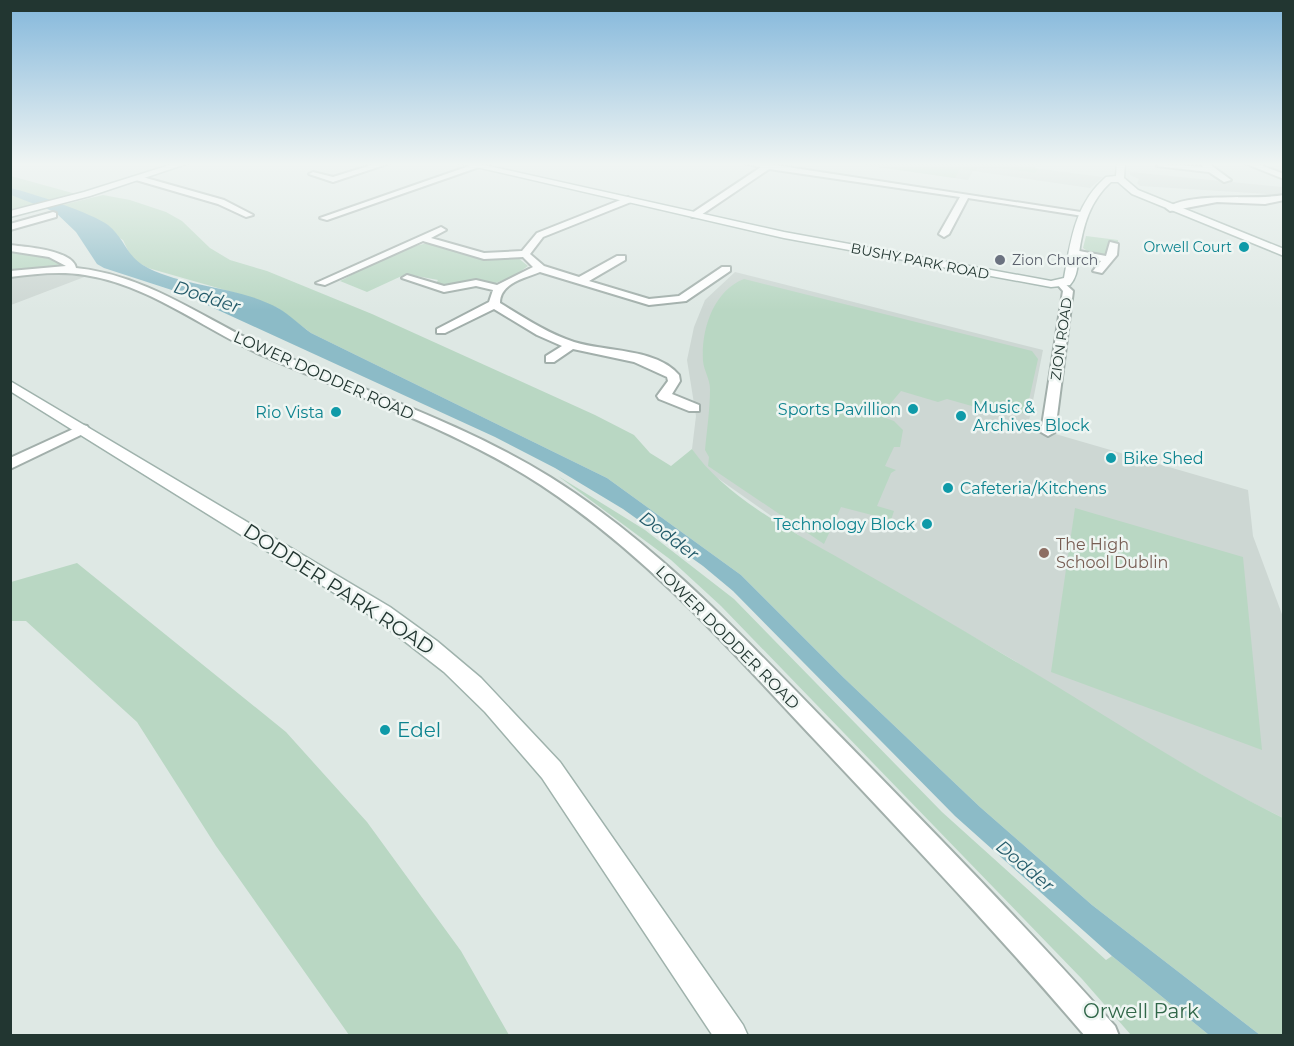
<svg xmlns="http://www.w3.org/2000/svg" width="1294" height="1046" font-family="Montserrat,sans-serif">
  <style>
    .built { fill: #cdd7d3 }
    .green { fill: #b9d7c3 }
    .water { fill: #8cbbc7 }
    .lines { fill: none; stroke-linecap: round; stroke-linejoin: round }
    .street-casing { stroke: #a2afab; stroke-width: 4 }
    .secondary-casing { stroke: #9fb2ac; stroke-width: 3 }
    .street { fill: #fff; fill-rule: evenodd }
    .secondary { fill: #fff; fill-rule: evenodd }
    .culture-dot { fill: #0f9aa8; stroke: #eef5f2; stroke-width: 2 }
    .worship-dot { fill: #6b7280; stroke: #eef5f2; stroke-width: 2 }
    .education-dot { fill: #8d6e63; stroke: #eef5f2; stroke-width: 2 }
    .labels { text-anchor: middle; stroke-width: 5; stroke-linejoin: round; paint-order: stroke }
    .far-culture-label { font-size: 14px; fill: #0d838f; stroke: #eef5f2; text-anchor: end }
    .far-worship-label { font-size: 14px; fill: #5b616d; stroke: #eef5f2; text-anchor: start }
    .far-street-label { font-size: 14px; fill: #223631; stroke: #eef5f2 }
    .street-label { font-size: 16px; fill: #223631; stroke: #eef5f2 }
    .culture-label { font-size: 16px; fill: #0d838f; stroke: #eef5f2; text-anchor: start }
    .education-label { font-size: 16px; fill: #785e54; stroke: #eef5f2; text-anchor: start }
    .water-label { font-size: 18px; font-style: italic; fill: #245b6a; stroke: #eef5f2 }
    .near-street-label { font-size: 20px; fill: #223631; stroke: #eef5f2 }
    .near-culture-label { font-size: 20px; fill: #0d838f; stroke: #eef5f2; text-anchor: start }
    .near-park-label { font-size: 20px; fill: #316749; stroke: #eef5f2 }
  </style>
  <rect width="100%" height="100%" fill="#dee8e4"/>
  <!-- built -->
  <g class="built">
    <polygon points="866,163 995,163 1103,177 1090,188 973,171 968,180 864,165"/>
    <polygon points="1130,172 1283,187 1283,195 1140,186 1137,183 1139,179 1130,175"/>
    <polygon points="735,272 1043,350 1028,426 1248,490 1253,536 1283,617 1283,818 1233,793 1106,719 1015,661 804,539 706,470 692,449 696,416 687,360 694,327 705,300"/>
    <polygon points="60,275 87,276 11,305 10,277"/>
  </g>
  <!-- green -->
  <g class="green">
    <polygon points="866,163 1043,163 1040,166 1035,165 1035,168 1045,170 1038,169 1035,173 978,165 976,171 960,169 955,178 864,165"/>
    <polygon points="11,176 76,194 11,210"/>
    <path d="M103,195L130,200L166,212L182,221L210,248L230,260L267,271L372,314L595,415L634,435L650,453L671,466L692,449C728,501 802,536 856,568C905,596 953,624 1001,653C1096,708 1185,770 1283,818V1035H1260L1092,905L980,807L844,678L741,575L607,478L311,333L278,308L246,296L148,268L132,259L123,240L62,205Z"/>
    <path d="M1086,236L1118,240V243L1108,242V253C1101,256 1089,253 1083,248Z"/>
    <path d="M430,243L482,258L517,257L528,266L514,276L493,284L476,281L447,286L436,283L438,280L406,274L367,292L340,281C366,268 397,247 430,243Z"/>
    <polygon points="10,250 45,257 63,265 11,270"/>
    <path d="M744,279L1032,351L1038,359L1026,413L1000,414L947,399L938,402L901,391L880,416L894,421L903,430L900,447H894L885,466L896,470L891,473L877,506L894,511L891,520L841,507L824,544L708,466L709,457L705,450C707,429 710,409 710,389C710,379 704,371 703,361C701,330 713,291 744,279Z"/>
    <polygon points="558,476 645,530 734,599 942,812 1106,960 1112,956 1209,1035 1131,1035 1082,979 721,606 671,560"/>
    <polygon points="1075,508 1243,557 1262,750 1051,672"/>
    <polygon points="77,563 286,732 367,822 461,951 509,1035 349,1035 216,846 137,722 26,621 11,621 11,582"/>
  </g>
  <!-- water -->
  <path class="water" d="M10,188C30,192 94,214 108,225C127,241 125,256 148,268C188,288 238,286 278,308C290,315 300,325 311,333L607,478L741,575L844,678L980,807L1092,905L1260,1035H1209L1112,956L955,816L733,591L703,566L623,509L555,468L495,437L181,293L104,268L97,264L76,232L55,212L11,195Z"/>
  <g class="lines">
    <defs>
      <g id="street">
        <polygon points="378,163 390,163 333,182 309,174 313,172 333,177"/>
        <polygon points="743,163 768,164 1087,213 1083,216 968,198 949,234 944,237 939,234 960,197 769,169 698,217 692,217 692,213 761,167"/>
        <polygon points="1200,163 1208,163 1231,180 1224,182 1209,172 1157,166 1161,164 1203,167"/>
        <polygon points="1244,163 1255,163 1284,174 1284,179"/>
        <polygon points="475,164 482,166 327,220 320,218"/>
        <polygon points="139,176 224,200 253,215 246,217 218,204 136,180"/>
        <path d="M1284,195V200L1265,204L1217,202L1170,211L1166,208C1192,191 1251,201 1284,195Z"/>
        <path d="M628,197L631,202L543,237L530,254L544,266L579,277L617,256H625V260L589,281L649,299L679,296L722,267H730V271L686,301L649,305L540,272C525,278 500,283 500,303C523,317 547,333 574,342C606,352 656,348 679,375L680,381L672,394L699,405V411H689L659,399L657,396L668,381L667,377L634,362L573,349L554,362H546V356L562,346L537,335L494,309L445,333H437V329L489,302L493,290L476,286L444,292L402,278L407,275L444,286L476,280L497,285L533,267L523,257L484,259L423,241L325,285L316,283L441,227L446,230L431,238L484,253L522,251L537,233Z"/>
        <polygon points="53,212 56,213 56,217 10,230 10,224"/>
        <polygon points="1110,242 1118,244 1117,255 1102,273 1093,271 1101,261 1069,253 1074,250 1106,256"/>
        <path d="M10,245C26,247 73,250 76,268C148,275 205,320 269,349C363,391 461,422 550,477C657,544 742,636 829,725C926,824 1023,923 1115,1026L1119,1036H1085C998,934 906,837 814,739C729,648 647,555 541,485C455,429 357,397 264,356C204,330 151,285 85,275C60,271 35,274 10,277V271L66,266L49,257L10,251Z"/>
        <polygon points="1062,281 1073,291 1055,432 1048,436 1041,432 1063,291 1057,284"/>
        <polygon points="82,425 87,426 89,429 87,432 10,469 10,458"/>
      </g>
      <g id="secondary">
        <polygon points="176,163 189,163 90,196 10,217 10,211 84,192"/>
        <path d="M459,163H475L784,232L1051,281L1064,278C1071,239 1075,204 1106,177L1116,176L1117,163H1125L1124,178L1138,190L1284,249V256L1132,194L1118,182H1111C1090,201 1083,225 1079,254C1077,266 1078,276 1070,285L1051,287L784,238Z"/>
        <polygon points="10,381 390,607 437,641 481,678 560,762 743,1025 748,1036 713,1036 542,778 485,712 444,672 376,619 10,391"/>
      </g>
    </defs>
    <!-- street casing -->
    <use href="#street" class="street-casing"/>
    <!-- secondary casing -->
    <use href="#secondary" class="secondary-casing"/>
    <!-- street -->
    <use href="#street" class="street"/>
    <!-- secondary -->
    <use href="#secondary" class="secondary"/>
  </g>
  <!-- sky -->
  <linearGradient id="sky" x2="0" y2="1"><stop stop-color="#83b7db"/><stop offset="0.53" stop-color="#f0f5f3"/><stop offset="1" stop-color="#f0f5f3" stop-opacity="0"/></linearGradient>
  <rect width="1294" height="310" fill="url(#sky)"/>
  <!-- markers -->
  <g class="culture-dot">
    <circle cx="1244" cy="247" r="6"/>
    <circle cx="913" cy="409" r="6"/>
    <circle cx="336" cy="412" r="6"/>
    <circle cx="961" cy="416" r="6"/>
    <circle cx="1111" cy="458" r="6"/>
    <circle cx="948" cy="488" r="6"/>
    <circle cx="927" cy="524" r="6"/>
    <circle cx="385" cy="730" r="6"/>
  </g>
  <circle class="worship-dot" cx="1000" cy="260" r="6"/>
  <circle class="education-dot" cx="1044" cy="553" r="6"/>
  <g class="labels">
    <!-- far-culture labels -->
    <g class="far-culture-label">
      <text x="1232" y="252">Orwell Court</text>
    </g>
    <!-- far-worship labels -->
    <g class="far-worship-label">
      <text x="1012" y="265">Zion Church</text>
    </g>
    <!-- far-street labels -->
    <g class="far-street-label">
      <text transform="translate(920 261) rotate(11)" y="5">BUSHY PARK ROAD</text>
      <text transform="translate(1061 339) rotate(-82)" y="5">ZION ROAD</text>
    </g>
    <!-- street labels -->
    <g class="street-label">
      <text transform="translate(324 375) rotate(24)" y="6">LOWER DODDER ROAD</text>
      <text transform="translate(728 637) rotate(45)" y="6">LOWER DODDER ROAD</text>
    </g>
    <!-- culture labels -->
    <g class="culture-label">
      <text x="973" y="413">Music &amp;<tspan x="973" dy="18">Archives Block</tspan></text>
      <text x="901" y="415" text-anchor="end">Sports Pavillion</text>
      <text x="324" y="418" text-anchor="end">Rio Vista</text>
      <text x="1123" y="464">Bike Shed</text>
      <text x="960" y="494">Cafeteria/Kitchens</text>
      <text x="915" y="530" text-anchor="end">Technology Block</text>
    </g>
    <!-- education labels -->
    <g class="education-label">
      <text x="1056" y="550">The High<tspan x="1056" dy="18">School Dublin</tspan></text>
    </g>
    <!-- water labels -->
    <g class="water-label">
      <text transform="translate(207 297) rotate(18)" y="6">Dodder</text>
      <text transform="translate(669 536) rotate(37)" y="6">Dodder</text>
      <text transform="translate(1025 866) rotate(40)" y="6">Dodder</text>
    </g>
    <!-- near-street labels -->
    <g class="near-street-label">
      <text transform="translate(339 589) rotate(33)" y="7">DODDER PARK ROAD</text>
    </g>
    <!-- near-culture labels -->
    <g class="near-culture-label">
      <text x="397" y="737">Edel</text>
    </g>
    <!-- near-park labels -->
    <g class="near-park-label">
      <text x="1141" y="1018">Orwell Park</text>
    </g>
  </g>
  <!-- border -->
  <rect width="1294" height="1046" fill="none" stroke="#223631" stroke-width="24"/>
</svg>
